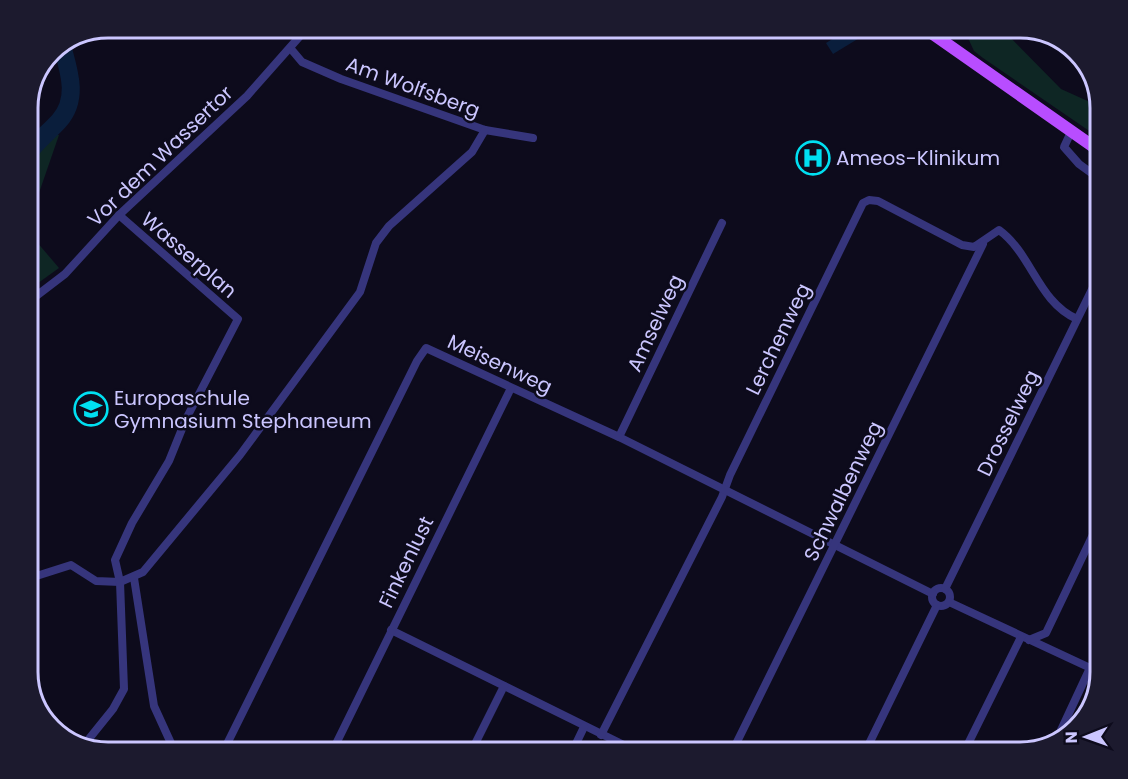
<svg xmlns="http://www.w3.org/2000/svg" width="1128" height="779" font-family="Poppins,sans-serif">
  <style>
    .green { fill: #0e2624 }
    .water { fill: #0a1e3c }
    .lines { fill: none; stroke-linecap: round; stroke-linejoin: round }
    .river { stroke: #0a1e3c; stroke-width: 18 }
    .street { stroke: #36357c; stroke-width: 8 }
    .primary { stroke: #b84dff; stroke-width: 12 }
    .labels { text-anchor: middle; stroke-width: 5; stroke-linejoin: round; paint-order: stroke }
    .street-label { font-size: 20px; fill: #cbc6ff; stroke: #0d0b1c }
    .poi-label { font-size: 20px; fill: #cbc6ff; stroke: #0d0b1c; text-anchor: start }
    .rim { fill: none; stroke: #cbc6ff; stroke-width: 3 }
  </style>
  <rect width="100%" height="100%" fill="#0d0b1c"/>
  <!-- green -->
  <g class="green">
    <polygon points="963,27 1000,27 1061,89 1101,107 1101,139 983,58 974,51"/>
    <polygon points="35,124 37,129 59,135 30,219 30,234 59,268 27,291 27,132"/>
  </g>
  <!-- water -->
  <polygon class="water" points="852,27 855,27 861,37 833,54 826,43"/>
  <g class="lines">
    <!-- river -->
    <path class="river" d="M27,155C36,142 48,133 59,121C79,99 69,71 62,46"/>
    <!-- street -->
    <g class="street">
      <polyline points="291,49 302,62 341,79 485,130 533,138"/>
      <polyline points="1071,132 1064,147 1079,164 1101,180"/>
      <polyline points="27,303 65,274 119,215 247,96 308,27"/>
      <polyline points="619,437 722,223"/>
      <polyline points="134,578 154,706 175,752"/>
      <polyline points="27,579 71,565 96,581 120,582 143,572 240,455 360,292 376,243 389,226 472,152 485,130"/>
      <circle cx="941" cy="597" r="9"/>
      <polyline points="945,589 1101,271"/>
      <polyline points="949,602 1101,673"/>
      <polyline points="391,630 638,752"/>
      <polyline points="1029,640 1046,633 1101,518"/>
      <path d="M601,735L722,497L730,475L863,203L869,200L878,201L962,245L974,247L999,230C1032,254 1038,302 1077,319"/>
      <polyline points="1055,743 1090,668"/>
      <polyline points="84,745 113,709 124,689 120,582 115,560 132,523 169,461 186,419 238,319 119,215"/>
      <polyline points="223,752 417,361 426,348 619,437 933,594"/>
      <polyline points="332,752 511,388"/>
      <polyline points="471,752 504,686"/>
      <polyline points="572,752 584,727"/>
      <polyline points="732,752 983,244"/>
      <polyline points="865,752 937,605"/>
      <polyline points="964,752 1021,637"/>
    </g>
    <!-- primary -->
    <g class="primary">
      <polyline points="560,27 605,27"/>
      <polyline points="923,27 1101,152"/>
    </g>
  </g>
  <!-- icons -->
  <defs>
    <symbol id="hospital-ring" viewBox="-11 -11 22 22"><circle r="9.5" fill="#0d0b1c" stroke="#00dff1" stroke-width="1.5"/><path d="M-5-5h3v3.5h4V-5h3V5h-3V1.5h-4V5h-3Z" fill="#00dff1"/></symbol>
    <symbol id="school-ring" viewBox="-11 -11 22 22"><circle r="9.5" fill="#0d0b1c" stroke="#00dff1" stroke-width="1.5"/><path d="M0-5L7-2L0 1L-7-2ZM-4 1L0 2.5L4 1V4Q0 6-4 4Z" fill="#00dff1"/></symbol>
  </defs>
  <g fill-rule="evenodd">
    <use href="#hospital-ring" x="794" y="139" width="38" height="38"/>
    <use href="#school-ring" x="72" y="390" width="38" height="38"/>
  </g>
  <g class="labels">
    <!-- street labels -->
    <g class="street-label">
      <text transform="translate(413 87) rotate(20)" y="7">Am Wolfsberg</text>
      <text transform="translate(160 156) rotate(-44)" y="7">Vor dem Wassertor</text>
      <text transform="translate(189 255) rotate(41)" y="7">Wasserplan</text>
      <text transform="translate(655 323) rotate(-65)" y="7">Amselweg</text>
      <text transform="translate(778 339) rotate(-64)" y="7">Lerchenweg</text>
      <text transform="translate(500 364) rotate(25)" y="7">Meisenweg</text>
      <text transform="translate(1008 423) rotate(-64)" y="7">Drosselweg</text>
      <text transform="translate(843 491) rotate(-64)" y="7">Schwalbenweg</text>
      <text transform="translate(406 562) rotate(-64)" y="7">Finkenlust</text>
    </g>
    <!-- poi labels -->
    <g class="poi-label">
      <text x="836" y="165">Ameos-Klinikum</text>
      <text x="114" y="405">Europaschule<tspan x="114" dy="23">Gymnasium Stephaneum</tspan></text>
    </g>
  </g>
  <!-- crop -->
  <path d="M0 0H1128V779H0ZM108 38H1020A70 70 0 0 1 1090 108V672A70 70 0 0 1 1020 742H108A70 70 0 0 1 38 672V108A70 70 0 0 1 108 38Z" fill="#1c1a2e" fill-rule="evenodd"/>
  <path class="rim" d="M108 38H1020A70 70 0 0 1 1090 108V672A70 70 0 0 1 1020 742H108A70 70 0 0 1 38 672V108A70 70 0 0 1 108 38Z"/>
  <!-- north arrow -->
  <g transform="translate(1086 737) rotate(269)" stroke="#0d0b1c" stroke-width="4.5" paint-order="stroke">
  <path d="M0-4.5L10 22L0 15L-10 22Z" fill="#cbc6ff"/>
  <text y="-9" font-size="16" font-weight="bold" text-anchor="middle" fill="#cbc6ff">N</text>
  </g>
</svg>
